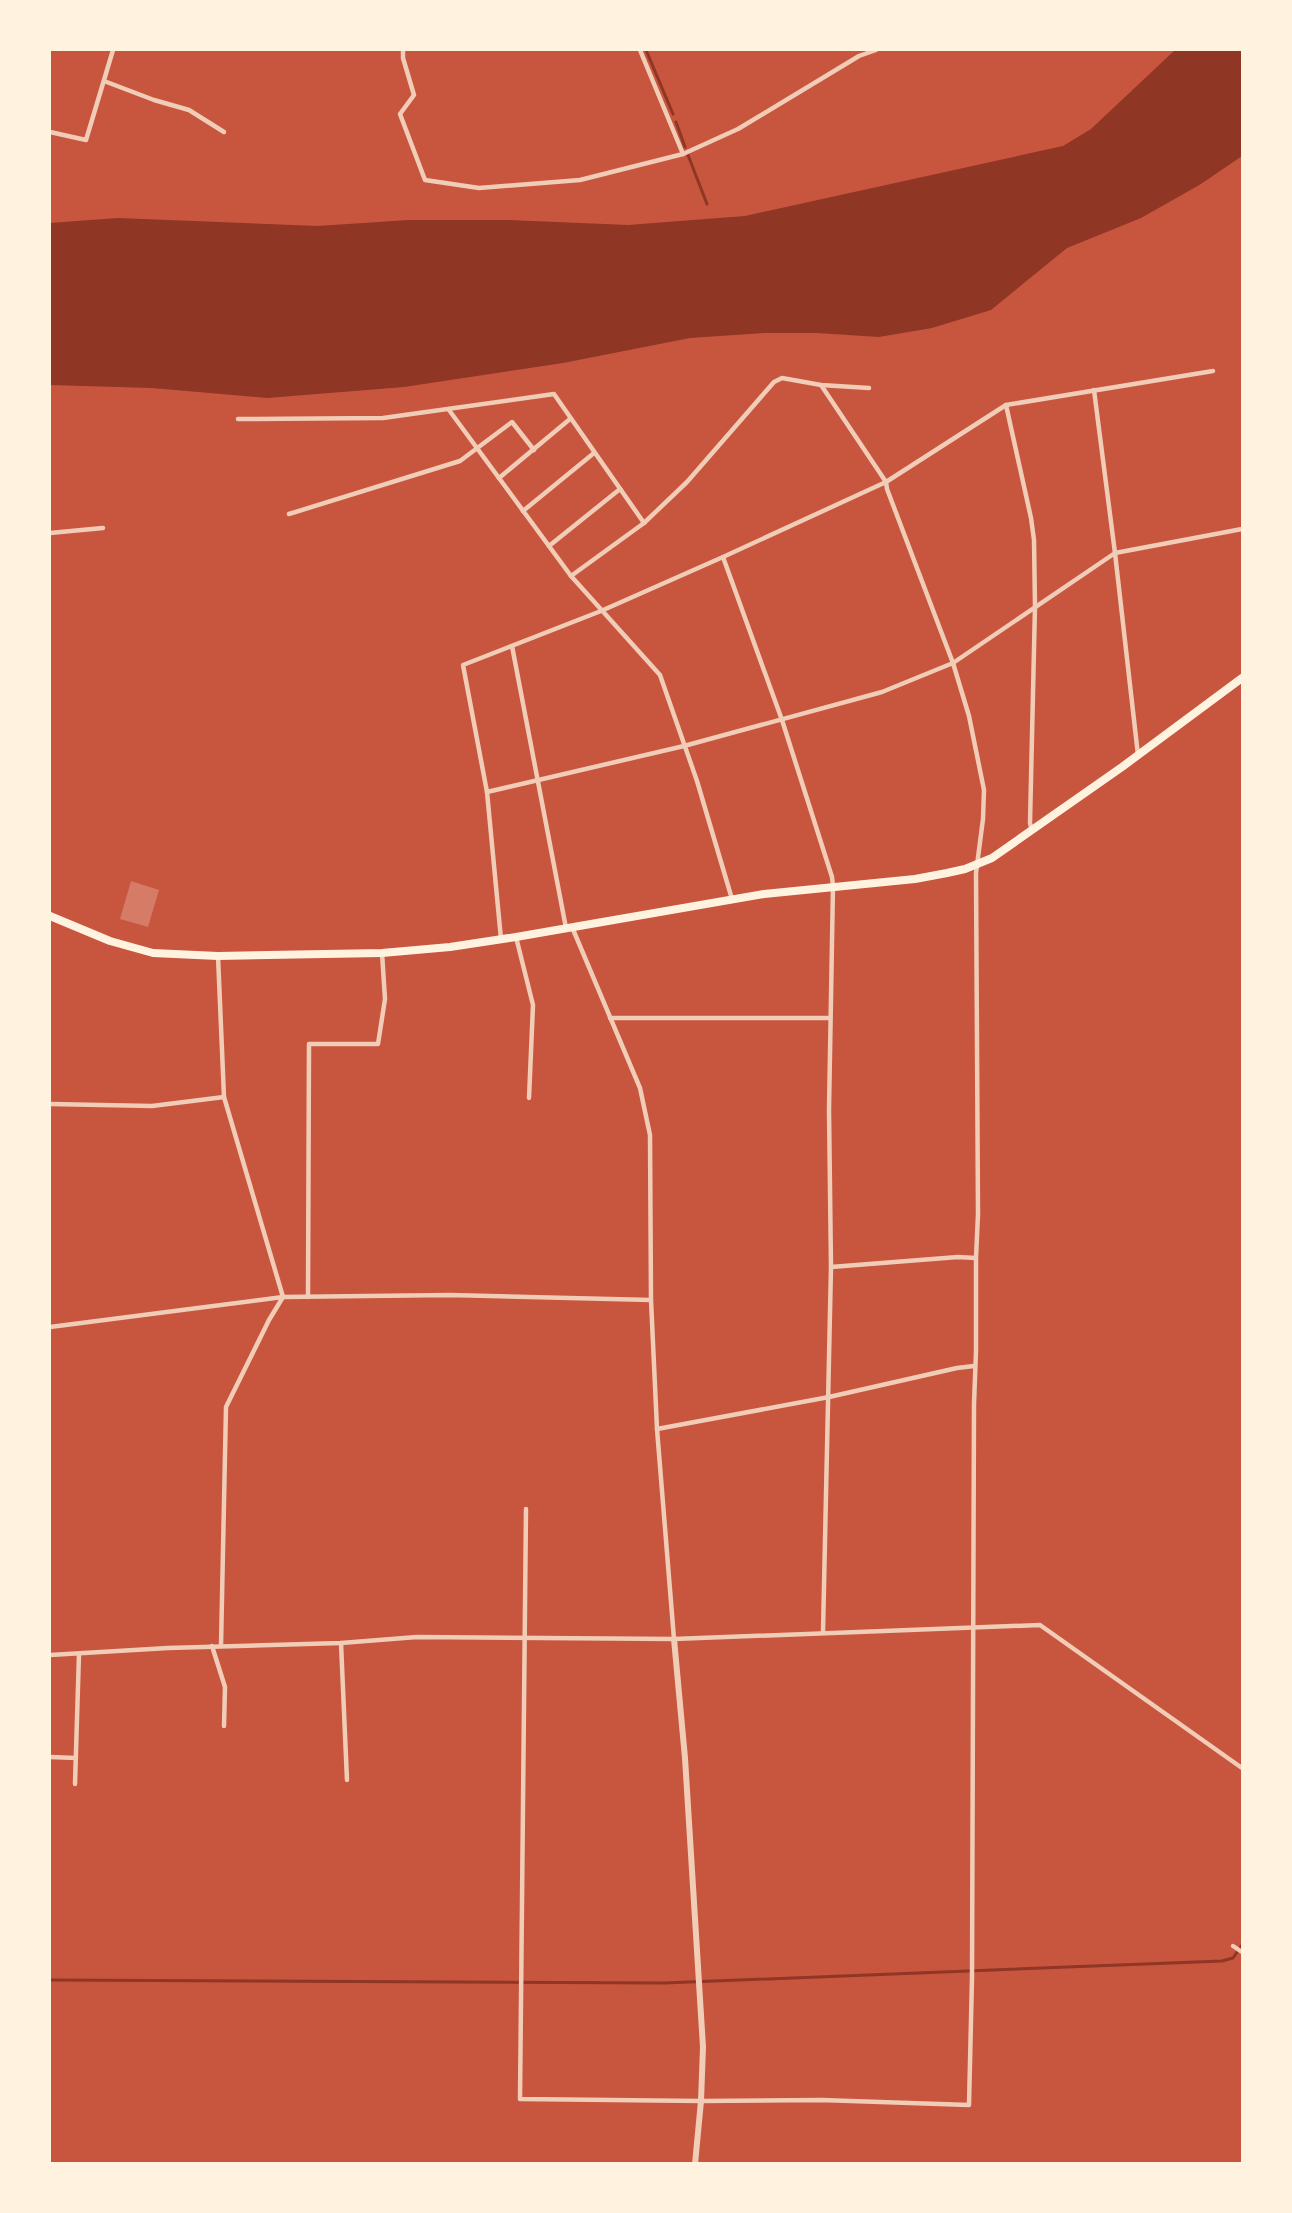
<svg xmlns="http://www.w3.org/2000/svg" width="1292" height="2213" font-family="'Archivo Narrow',sans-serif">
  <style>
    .water { fill: #8f3625 }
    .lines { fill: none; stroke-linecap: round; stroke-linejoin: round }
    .stream { stroke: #8f3625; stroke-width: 3 }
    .building { fill: #d67c66 }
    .minor { stroke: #f1ccb7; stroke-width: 4.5 }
    .tertiary { stroke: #f1ccb7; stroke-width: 6 }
    .primary { stroke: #fff3e0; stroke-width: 8 }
  </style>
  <rect width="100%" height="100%" fill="#c8553d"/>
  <!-- water -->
  <polygon class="water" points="1175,50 1242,50 1242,156 1201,184 1141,218 1067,248 991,310 932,328 879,337 817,333 764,333 690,338 563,363 404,387 267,398 152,388 50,385 50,223 118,218 318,226 408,220 507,220 628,225 745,216 1063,146 1091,129"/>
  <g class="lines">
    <!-- stream -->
    <g class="stream">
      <polyline points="646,50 673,114"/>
      <polyline points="676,122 685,147"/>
      <polyline points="688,155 707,204"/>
      <polyline points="50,1980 664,1983 1222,1961 1233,1958 1242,1945"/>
    </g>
  </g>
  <!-- building -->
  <polygon class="building" points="131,881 159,890 148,927 120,919"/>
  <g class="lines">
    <!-- minor -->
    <g class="minor">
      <polyline points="403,50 403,58 414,95 400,114 425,180 479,188 580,180 683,154 738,129 859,56 876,50"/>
      <polyline points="640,50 683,154"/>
      <polyline points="104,81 154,100 189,110 224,132"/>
      <polyline points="50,132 86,140 113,50"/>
      <polyline points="1094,390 1115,553 1138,755"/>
      <polyline points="1006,405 1031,518 1034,540 1035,606 1030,823 1032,831"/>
      <polyline points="449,410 571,576 660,675 697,781 732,899"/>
      <polyline points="238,419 383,418 554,394 644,523"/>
      <polyline points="499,478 570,419"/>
      <polyline points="523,511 594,453"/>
      <polyline points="289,514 460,461 512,422 534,450"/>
      <polyline points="50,533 103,528"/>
      <polyline points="549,546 620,489"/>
      <polyline points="723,557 782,720 832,877 833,886 829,1110 831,1267 823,1632"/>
      <polyline points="571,576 644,523 687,482 774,382 782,378 821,385 869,388"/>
      <polyline points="512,646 566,928"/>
      <polyline points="487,792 684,746 882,692 953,663 1115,553 1242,529"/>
      <polyline points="572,927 640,1088 650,1135 651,1300 657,1429 674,1639"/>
      <polyline points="516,937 533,1005 529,1098"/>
      <polyline points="501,939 487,792 463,665 601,611 723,557 886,482 1006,405 1213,371"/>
      <polyline points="218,956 224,1097 283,1297 269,1320 226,1407 221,1646"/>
      <polyline points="610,1018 830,1018"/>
      <polyline points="50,1104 152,1106 224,1097"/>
      <polyline points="831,1267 958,1257 976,1258"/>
      <polyline points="308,1297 309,1044 378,1044 385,999 382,953"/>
      <polyline points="50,1327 283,1297 450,1295 651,1300"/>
      <polyline points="657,1429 829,1397 957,1368 974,1366"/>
      <polyline points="526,1509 520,2099 701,2101 821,2100 969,2105 972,1978 974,1404 976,1351 976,1258 978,1214 976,873 983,819 984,790 969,716 953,663 887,489 886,482 821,385"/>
      <polyline points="341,1643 347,1780"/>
      <polyline points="212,1646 225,1687 224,1726"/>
      <polyline points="50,1655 168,1648 341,1643 417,1637 674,1639 1040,1625 1242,1768"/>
      <polyline points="50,1757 76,1758"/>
      <polyline points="75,1784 79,1654"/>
      <polyline points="1233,1946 1242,1952"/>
    </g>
    <!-- tertiary -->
    <polyline class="tertiary" points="674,1639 685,1758 703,2047 701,2101 695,2164"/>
    <!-- primary -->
    <polyline class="primary" points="50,916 110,941 153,953 218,956 382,953 450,947 516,937 764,894 915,879 947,873 965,869 992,858 1122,767 1242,678"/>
  </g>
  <!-- border -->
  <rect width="1292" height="2213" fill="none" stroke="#fff3e0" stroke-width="102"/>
</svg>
